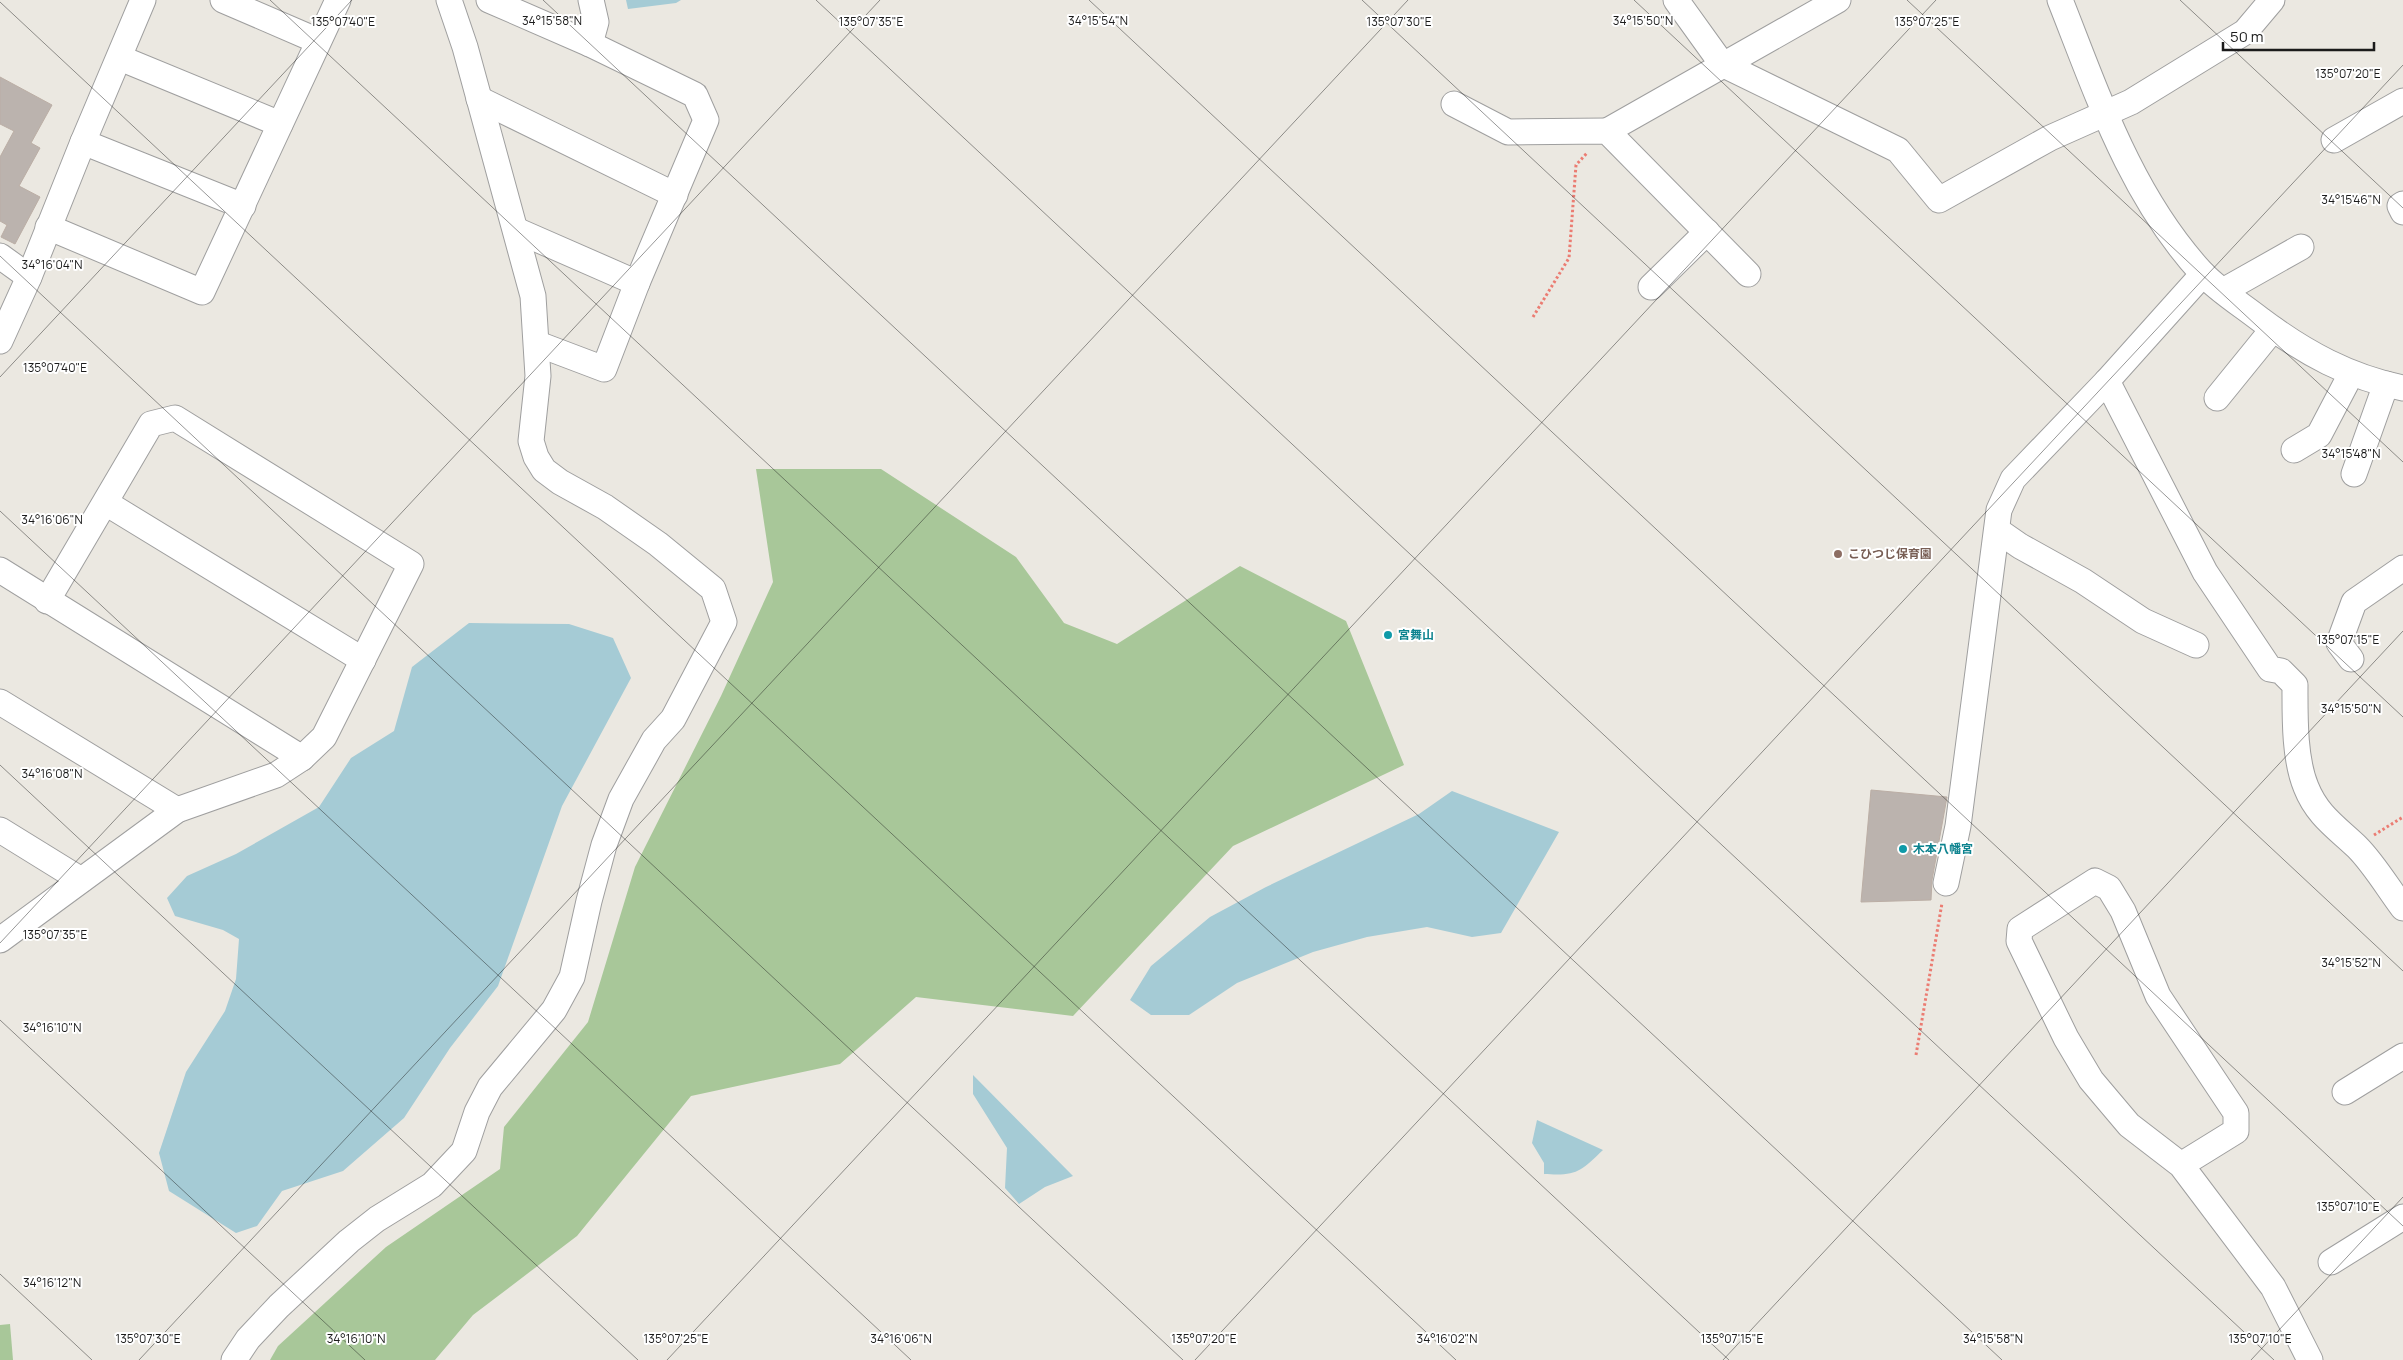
<svg xmlns="http://www.w3.org/2000/svg" width="2403" height="1360" font-family="Manrope,'Noto Sans JP',sans-serif">
  <style>
    .forest { fill: #a8c799 }
    .water { fill: #a5cbd5 }
    .building { fill: #bbb3ae; stroke: #bbaea5 }
    .lines { fill: none; stroke-linecap: round; stroke-linejoin: round }
    .minor-casing { stroke: #9f9f9f; stroke-width: 27 }
    .path { stroke: #eb7c72; stroke-width: 3; stroke-dasharray: 2.5 2.5; stroke-linecap: butt }
    .minor { stroke: #fff; stroke-width: 25 }
    .ticks { fill: none; stroke: #1b1b1b; stroke-width: 1; stroke-opacity: 0.45 }
    .education-dot { fill: #8d6e63; stroke: #fff; stroke-width: 2 }
    .culture-dot { fill: #0f9aa8; stroke: #fff; stroke-width: 2 }
    .labels { text-anchor: middle; stroke-width: 4; stroke-linejoin: round; paint-order: stroke }
    .education-label { font-size: 12px; font-weight: bold; fill: #785e54; stroke: #fff; text-anchor: start }
    .culture-label { font-size: 12px; font-weight: bold; fill: #0d838f; stroke: #fff; text-anchor: start }
    .ticks-label { font-size: 12px; text-anchor: middle; fill: #1b1b1b; stroke: #fff; stroke-width: 4; stroke-linejoin: round; paint-order: stroke }
  </style>
  <rect width="100%" height="100%" fill="#ebe8e1"/>
  <!-- forest -->
  <g class="forest">
    <polygon points="756,469 881,469 1016,557 1064,623 1117,644 1240,566 1346,621 1404,765 1233,846 1073,1016 916,997 840,1064 691,1096 577,1236 473,1315 435,1360 270,1360 278,1346 386,1247 500,1169 504,1127 588,1022 635,867 721,696 773,582"/>
    <polygon points="10,1324 13,1360 0,1360 0,1325"/>
  </g>
  <!-- water -->
  <g class="water">
    <polygon points="626,0 681,0 676,3 628,9"/>
    <polygon points="469,623 569,624 613,638 631,678 562,806 498,986 450,1048 404,1118 343,1171 282,1191 257,1226 236,1233 169,1191 159,1153 186,1072 225,1011 236,979 239,939 223,930 175,916 167,898 187,876 236,854 319,807 351,758 394,731 412,667"/>
    <polygon points="1452,791 1559,832 1501,933 1472,937 1427,927 1367,937 1313,952 1237,983 1189,1015 1151,1015 1130,1000 1151,966 1210,917 1266,887 1419,814"/>
    <polygon points="973,1075 1073,1176 1045,1187 1019,1204 1005,1188 1007,1148 973,1094"/>
    <path d="M1537,1120L1603,1150C1580,1172 1577,1176 1544,1174V1163L1532,1143Z"/>
  </g>
  <!-- building -->
  <g class="building">
    <polygon points="0,77 52,105 31,143 40,148 19,186 40,197 15,244 1,237 7,225 0,221 0,157 14,131 0,124"/>
    <polygon points="1871,790 1947,797 1932,880 1931,900 1861,902"/>
  </g>
  <g class="lines">
    <defs>
      <g id="minor">
        <polyline points="223,0 318,41"/>
        <polyline points="489,0 590,44 695,95 706,120 637,283 604,369 538,344"/>
        <polyline points="1676,0 1722,64 1898,150 1939,200 2050,138 2131,102 2245,32 2272,0"/>
        <path d="M2060,0C2098,96 2131,196 2202,273C2219,291 2242,305 2261,320C2305,353 2349,377 2403,388"/>
        <polyline points="590,44 596,22 591,0"/>
        <polyline points="120,58 280,124"/>
        <polyline points="479,99 675,195"/>
        <polyline points="1454,104 1508,132 1607,131 1748,274"/>
        <polyline points="1607,131 1838,0"/>
        <polyline points="2334,140 2403,101"/>
        <polyline points="83,142 243,206"/>
        <polyline points="2403,204 2400,206 2403,212"/>
        <polyline points="48,227 202,292 338,0"/>
        <polyline points="516,230 637,283"/>
        <polyline points="0,256 29,277"/>
        <polyline points="1651,287 1707,232"/>
        <polyline points="2223,291 2301,247"/>
        <polyline points="0,341 29,277 83,142 143,0"/>
        <path d="M2107,381L2205,572L2270,669L2281,671L2295,685C2295,715 2294,758 2306,787C2317,815 2336,827 2357,847C2374,864 2388,888 2403,908"/>
        <polyline points="2217,398 2273,329"/>
        <polyline points="2294,450 2319,435 2351,374"/>
        <polyline points="2354,474 2386,384"/>
        <polyline points="106,503 363,660"/>
        <polyline points="1997,530 2020,546 2083,581 2143,621 2196,645"/>
        <polyline points="0,570 302,758"/>
        <polyline points="2351,659 2339,643 2354,602 2403,568"/>
        <polyline points="0,702 177,810"/>
        <polyline points="0,830 81,880"/>
        <polyline points="1946,883 1958,826 1999,510 2013,479 2107,381 2203,274"/>
        <polyline points="0,940 177,810 276,775 302,758 324,737 411,564 175,418 151,424 47,601"/>
        <polyline points="2345,1092 2403,1056"/>
        <polyline points="2181,1165 2129,1125 2091,1080 2066,1038 2019,941 2020,929 2095,881 2109,888 2123,911 2158,996 2236,1113 2236,1131 2181,1165 2273,1287 2310,1360"/>
        <polyline points="2331,1262 2403,1217"/>
        <polyline points="234,1360 248,1339 279,1306 349,1241 377,1219 432,1185 464,1151 477,1112 490,1087 554,1010 572,977 589,901 604,845 621,799 654,740 673,719 724,622 713,589 658,544 605,507 560,482 544,470 536,457 531,441 538,376 533,296 465,47 449,0"/>
      </g>
    </defs>
    <!-- minor casing -->
    <use href="#minor" class="minor-casing"/>
    <!-- path -->
    <g class="path">
      <polyline points="1533,317 1569,258 1576,165 1587,153"/>
      <polyline points="2374,835 2403,817"/>
      <polyline points="1916,1055 1942,903"/>
    </g>
    <!-- minor -->
    <use href="#minor" class="minor"/>
  </g>
  <!-- ticks -->
  <path class="ticks" d="M270,0L1729,1360M543,0L2002,1360M816,0L2274,1360M1089,0L2403,1226M1362,0L2403,971M1634,0L2403,717M1907,0L2403,462M2180,0L2403,208M0,2L1456,1360M0,256L1183,1360M0,377L352,0M0,511L911,1360M0,765L638,1360M0,943L880,0M0,1020L365,1360M0,1274L92,1360M139,1360L1408,0M667,1360L1936,0M1195,1360L2403,65M1723,1360L2403,631M2251,1360L2403,1197"/>
  <!-- markers -->
  <circle class="education-dot" cx="1838" cy="554" r="5"/>
  <g class="culture-dot">
    <circle cx="1388" cy="635" r="5"/>
    <circle cx="1903" cy="849" r="5"/>
  </g>
  <g class="labels">
    <!-- education labels -->
    <g class="education-label">
      <text x="1848" y="558">こひつじ保育園</text>
    </g>
    <!-- culture labels -->
    <g class="culture-label">
      <text x="1398" y="639">宮舞山</text>
      <text x="1913" y="853">木本八幡宮</text>
    </g>
  </g>
  <g class="ticks-label">
    <text x="1643" y="25">34°15'50"N</text>
    <text x="552" y="25">34°15'58"N</text>
    <text x="1098" y="25">34°15'54"N</text>
    <text x="1927" y="26">135°07'25"E</text>
    <text x="343" y="26">135°07'40"E</text>
    <text x="871" y="26">135°07'35"E</text>
    <text x="1399" y="26">135°07'30"E</text>
    <text x="2348" y="78">135°07'20"E</text>
    <text x="2351" y="204">34°15'46"N</text>
    <text x="52" y="269">34°16'04"N</text>
    <text x="55" y="372">135°07'40"E</text>
    <text x="2351" y="458">34°15'48"N</text>
    <text x="52" y="524">34°16'06"N</text>
    <text x="2348" y="644">135°07'15"E</text>
    <text x="2351" y="713">34°15'50"N</text>
    <text x="52" y="778">34°16'08"N</text>
    <text x="55" y="939">135°07'35"E</text>
    <text x="2351" y="967">34°15'52"N</text>
    <text x="52" y="1032">34°16'10"N</text>
    <text x="2348" y="1211">135°07'10"E</text>
    <text x="52" y="1287">34°16'12"N</text>
    <text x="148" y="1343">135°07'30"E</text>
    <text x="676" y="1343">135°07'25"E</text>
    <text x="1204" y="1343">135°07'20"E</text>
    <text x="1732" y="1343">135°07'15"E</text>
    <text x="2260" y="1343">135°07'10"E</text>
    <text x="356" y="1343">34°16'10"N</text>
    <text x="901" y="1343">34°16'06"N</text>
    <text x="1447" y="1343">34°16'02"N</text>
    <text x="1993" y="1343">34°15'58"N</text>
  </g>
  <!-- scale -->
  <path d="M2223 42v8h151v-8" fill="none" stroke="#1b1b1b" stroke-width="2.5"/>
  <text x="2230" y="42" font-size="15" fill="#1b1b1b" stroke="#ffffff" stroke-width="4" paint-order="stroke">50 m</text>
</svg>
